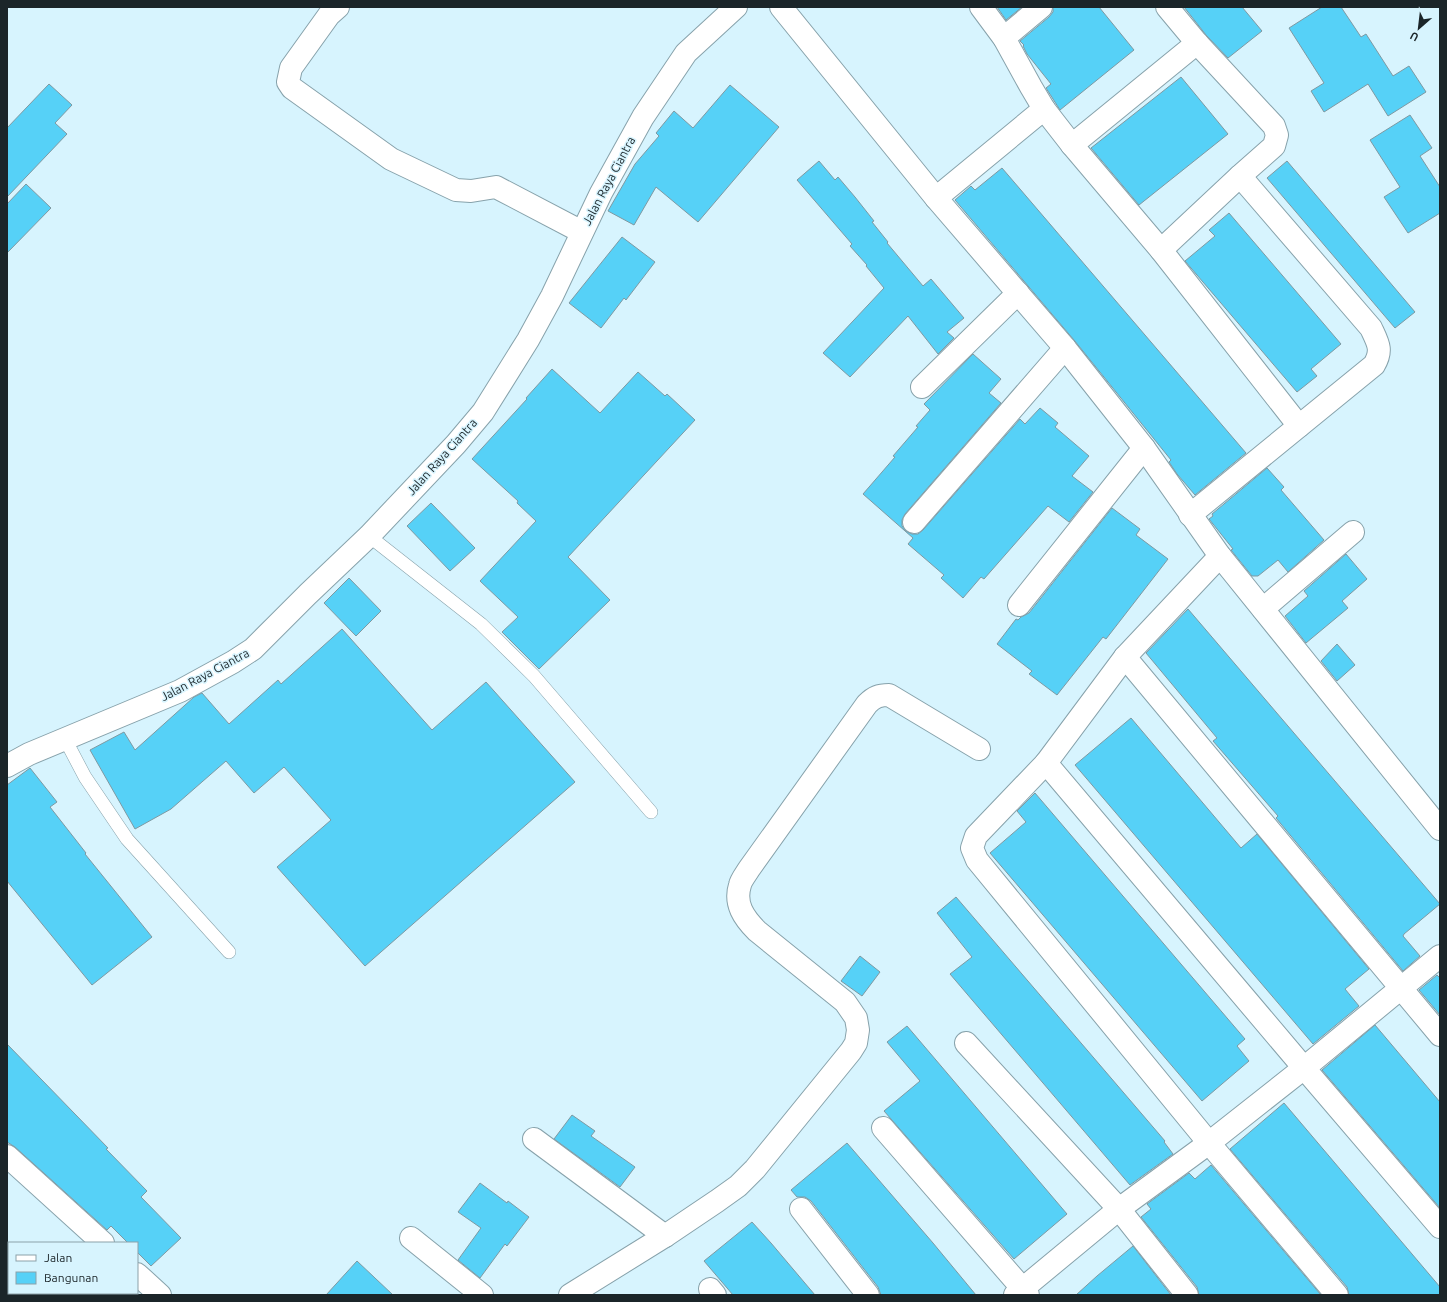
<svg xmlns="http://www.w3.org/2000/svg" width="1447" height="1302" font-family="Ubuntu,sans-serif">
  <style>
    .building { fill: #56d1f7; stroke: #7e99a2 }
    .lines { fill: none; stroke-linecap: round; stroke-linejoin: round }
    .lane-casing { stroke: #87a2ab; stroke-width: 14 }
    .street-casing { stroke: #87a2ab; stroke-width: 24 }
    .lane { stroke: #fff; stroke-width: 13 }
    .street { stroke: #fff; stroke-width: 22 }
    .labels { text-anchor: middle; stroke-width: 3; stroke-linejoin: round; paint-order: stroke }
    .street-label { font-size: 12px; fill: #1b2529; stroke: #d7f4fe }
  </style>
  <rect width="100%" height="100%" fill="#d7f4fe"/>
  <!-- building -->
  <g class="building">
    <polygon points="997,7 1022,7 1006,20"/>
    <polygon points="1053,7 1099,7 1134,50 1060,110 1046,88 1051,84 1027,54 1023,46 1024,45 1020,41 1049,17 1053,12"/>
    <polygon points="1184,7 1242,7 1262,31 1228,58 1206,35"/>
    <polygon points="1322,7 1341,7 1361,37 1366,34 1393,76 1409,66 1426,92 1388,116 1368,84 1324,112 1311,91 1324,83 1289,28"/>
    <polygon points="1181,77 1228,134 1139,205 1091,148"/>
    <polygon points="49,84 72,105 55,123 67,134 7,197 7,128"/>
    <polygon points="730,85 779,127 698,222 656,187 634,225 608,211 635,164 659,136 656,133 674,111 693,128"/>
    <polygon points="1410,115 1432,148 1420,156 1440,187 1440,213 1408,233 1384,197 1400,187 1370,140"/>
    <polygon points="819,161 835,180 838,177 855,197 874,221 872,222 888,242 887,243 923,286 931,279 964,318 947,332 954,338 938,354 908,316 850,377 823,353 884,288 866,266 867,265 850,246 852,244 797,180"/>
    <polygon points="1287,161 1415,312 1395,328 1267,178"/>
    <polygon points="1002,168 1246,453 1195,495 1177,474 1169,462 1171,460 1074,340 955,200 971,186 975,190"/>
    <polygon points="26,184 51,208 7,253 7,204"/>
    <polygon points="1229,213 1341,344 1311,369 1317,376 1297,392 1185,261 1215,236 1209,230"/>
    <polygon points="622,237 655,262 626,300 624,298 601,328 569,303"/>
    <polygon points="973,354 1001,379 989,393 1001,403 905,514 902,520 902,526 906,531 912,534 918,534 923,530 1020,419 1025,424 1040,408 1058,423 1055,427 1089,456 1072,476 1093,492 1069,522 1048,506 984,579 981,577 963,598 941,578 944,575 908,544 913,538 863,494 895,457 893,456 918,427 916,426 930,410 924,404"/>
    <polygon points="552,369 600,413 638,372 665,396 667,394 695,420 568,557 610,600 539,669 502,632 518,617 480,581 536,521 517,503 518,501 472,459 527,399 526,398"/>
    <polygon points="1267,468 1284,487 1281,490 1324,540 1288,572 1278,560 1258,576 1252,576 1231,550 1233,549 1209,519 1213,516 1212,514"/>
    <polygon points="431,503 475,548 450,571 407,526"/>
    <polygon points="1112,508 1140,529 1136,535 1168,559 1106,639 1103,637 1057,695 1029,674 1032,671 997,644 1016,619 1018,620 1021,617 1029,613"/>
    <polygon points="1346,554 1367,579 1342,601 1348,608 1306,643 1285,616 1308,596 1304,591"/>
    <polygon points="349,578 381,611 356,636 324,603"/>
    <polygon points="1188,609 1440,904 1404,934 1403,936 1420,956 1403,971 1276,818 1278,816 1213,741 1217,738 1146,653"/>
    <polygon points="342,629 432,730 486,682 575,782 365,966 277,867 331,820 284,767 254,793 226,761 171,809 135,829 90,750 124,732 135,750 194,697 202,693 229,724 278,680 281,684"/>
    <polygon points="1337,644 1355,665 1337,681 1321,661"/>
    <polygon points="1131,718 1241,848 1257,834 1369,969 1345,989 1359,1006 1313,1044 1075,765"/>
    <polygon points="30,768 57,802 50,807 86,853 85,854 152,937 92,985 7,881 7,785"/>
    <polygon points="1035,793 1245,1039 1237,1046 1249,1061 1202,1101 990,853 1026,822 1017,811"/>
    <polygon points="956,897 1165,1141 1164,1142 1173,1154 1130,1185 950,974 972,957 937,913"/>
    <polygon points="860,956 880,972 862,996 841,981"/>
    <polygon points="1437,975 1440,978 1440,1015 1419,990"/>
    <polygon points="1375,1025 1440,1102 1440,1208 1322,1070"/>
    <polygon points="907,1026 1067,1214 1014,1259 884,1111 920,1081 887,1042"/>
    <polygon points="7,1044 108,1148 106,1149 147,1191 141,1197 181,1238 151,1266 137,1252 137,1243 128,1243 111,1226 107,1230 15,1147 7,1142"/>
    <polygon points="1284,1103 1440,1287 1440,1295 1349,1295 1347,1287 1230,1149"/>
    <polygon points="572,1115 595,1131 591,1136 635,1167 620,1187 554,1139"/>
    <polygon points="847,1143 933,1243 976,1295 881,1295 878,1287 811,1201 805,1197 797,1197 791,1190"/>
    <polygon points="1211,1165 1321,1295 1199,1295 1197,1287 1141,1217 1151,1209 1147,1204 1189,1173 1195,1179"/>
    <polygon points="480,1183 507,1203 508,1201 529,1217 507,1246 505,1244 480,1278 458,1260 481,1228 458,1212"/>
    <polygon points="752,1222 771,1243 815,1295 733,1295 704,1261"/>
    <polygon points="1133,1246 1171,1295 1076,1295 1097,1276"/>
    <polygon points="357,1261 393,1295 326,1295"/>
  </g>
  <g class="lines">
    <defs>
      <g id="lane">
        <polyline points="369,536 481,624 534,676 651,812"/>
        <polyline points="65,739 85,777 127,839 229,952"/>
      </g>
      <g id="street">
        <polyline points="338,7 329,15 291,68 288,82 292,88 391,159 456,190 471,191 496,187 582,232"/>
        <polyline points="781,7 936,198 1065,348 1144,448 1220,556 1440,829"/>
        <polyline points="981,7 1004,38 1031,87 1044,109"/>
        <polyline points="1004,38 1041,7"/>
        <polyline points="1072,145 1197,43"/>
        <polyline points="936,198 1044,109 1072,145 1161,250 1299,426"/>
        <polyline points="1161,250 1240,176 1274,146 1277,135 1274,126 1197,43 1167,7"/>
        <polyline points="922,387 1018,293"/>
        <path d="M1190,515L1374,365C1383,350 1378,343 1371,328L1240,176"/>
        <polyline points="914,522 1065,348"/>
        <polyline points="1220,556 1125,657 1046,763 976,836 972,848 977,860 1209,1143 1337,1295"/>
        <polyline points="1019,605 1144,448"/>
        <polyline points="1263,609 1353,532"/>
        <polyline points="1125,657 1440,1035"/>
        <polyline points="1046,763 1304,1068 1440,1227"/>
        <polyline points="7,766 29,754 180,691 233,662 253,649 308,594 369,536 456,444 483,412 528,340 552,296 601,193 643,117 686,53 736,7"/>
        <polyline points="966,1043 1119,1209 1187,1295"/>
        <polyline points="883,1128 1028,1295"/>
        <polyline points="534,1139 665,1236"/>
        <polyline points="7,1156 103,1243"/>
        <polyline points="801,1209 868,1295"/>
        <polyline points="411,1238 482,1295"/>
        <polyline points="137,1274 160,1295"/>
        <polyline points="710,1289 715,1295"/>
        <path d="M570,1295L665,1236L717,1201L738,1186L755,1169L851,1051L856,1043L858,1030L856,1018L845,1002L757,931C744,918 734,904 740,885C741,880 746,874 749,869L867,704C874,697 879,695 889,695L979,749"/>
        <polyline points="1015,1295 1119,1209 1209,1143 1304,1068 1440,956"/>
      </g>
    </defs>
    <!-- lane casing -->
    <use href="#lane" class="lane-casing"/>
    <!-- street casing -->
    <use href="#street" class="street-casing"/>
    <!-- lane -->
    <use href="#lane" class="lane"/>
    <!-- street -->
    <use href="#street" class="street"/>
  </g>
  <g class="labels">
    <!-- street labels -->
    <g class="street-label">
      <text transform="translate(609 181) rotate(-62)" y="4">Jalan Raya Ciantra</text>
      <text transform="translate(442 457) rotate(-48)" y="4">Jalan Raya Ciantra</text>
      <text transform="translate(205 675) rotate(-28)" y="4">Jalan Raya Ciantra</text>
    </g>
  </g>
  <!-- border -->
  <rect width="1447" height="1302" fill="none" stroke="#1b2529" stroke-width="16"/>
  <!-- legend -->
  <rect x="8" y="1242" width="130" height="52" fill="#d7f4fe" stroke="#8ca1a9"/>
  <rect x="16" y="1255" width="20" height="6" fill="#ffffff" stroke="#8ca1a9"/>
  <text x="44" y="1262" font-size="12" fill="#1b2529">Jalan</text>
  <rect x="16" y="1272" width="20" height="12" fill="#56d1f7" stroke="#8ca1a9"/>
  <text x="44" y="1282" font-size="12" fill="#1b2529">Bangunan</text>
  <!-- north arrow -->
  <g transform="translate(1419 28) rotate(208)" stroke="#d7f4fe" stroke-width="3" paint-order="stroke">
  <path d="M0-3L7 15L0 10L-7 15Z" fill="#1b2529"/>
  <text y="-6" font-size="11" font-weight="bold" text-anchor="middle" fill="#1b2529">U</text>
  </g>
</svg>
